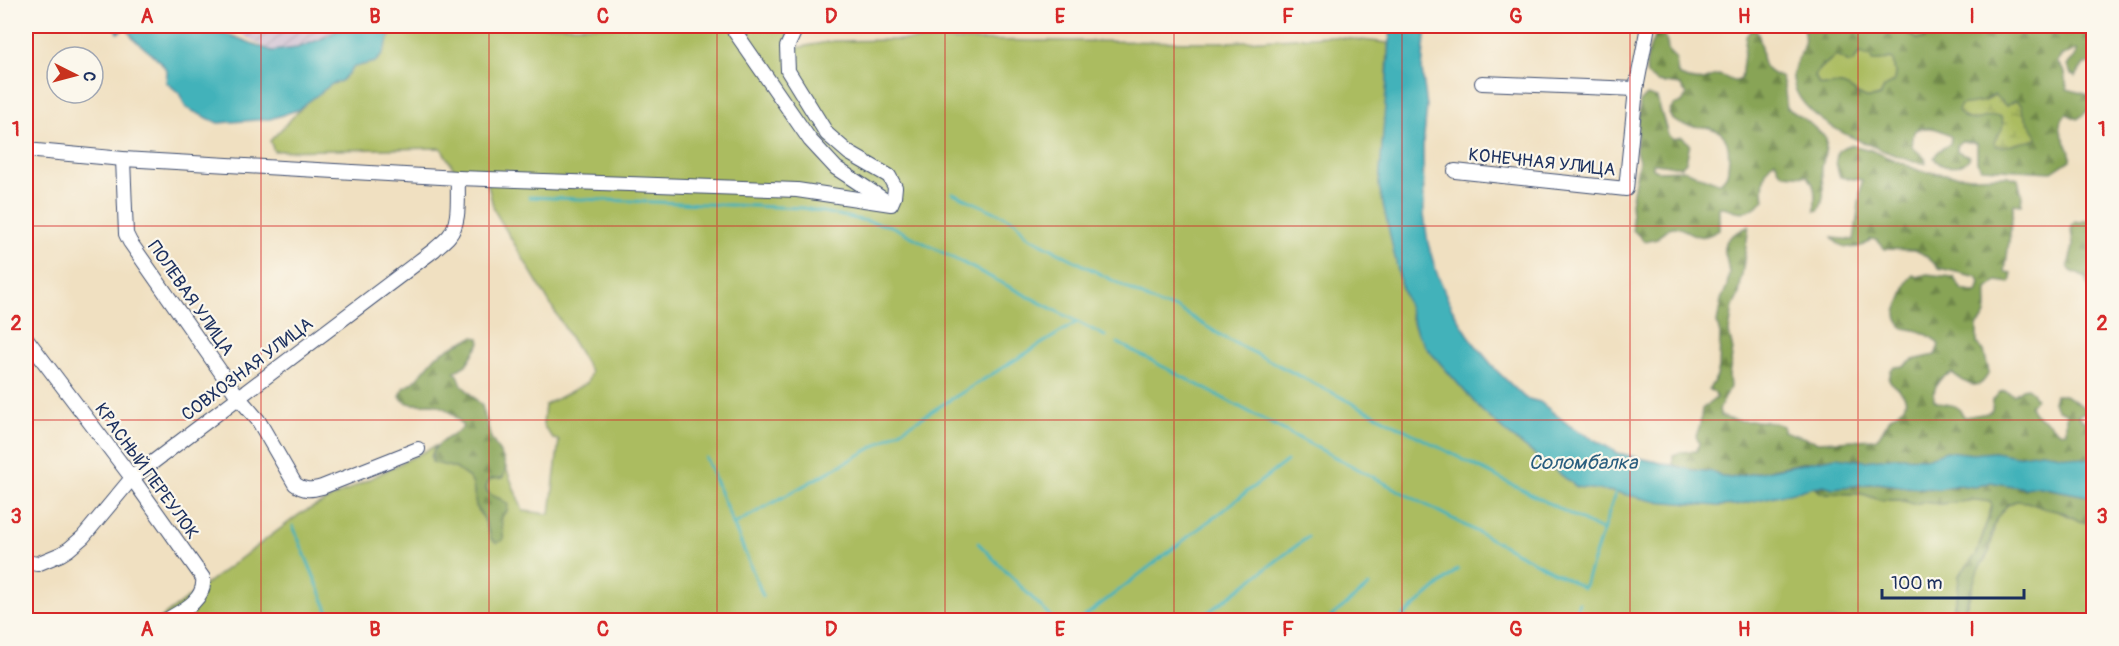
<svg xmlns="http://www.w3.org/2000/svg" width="2119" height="646" font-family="Pangolin,sans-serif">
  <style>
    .industrial { fill: url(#industrial-furrows) }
    .green { fill: #abbc60; stroke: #63765f; stroke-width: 1.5 }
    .forest { fill: url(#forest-firs); stroke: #526a5a; stroke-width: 1.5; fill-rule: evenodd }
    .wetland { fill: url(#wetland-marsh); stroke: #63765f; stroke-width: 1.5 }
    .water { fill: #42b2ba; stroke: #2e708c; stroke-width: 1.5 }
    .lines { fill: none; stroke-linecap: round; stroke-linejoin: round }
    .stream { stroke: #42b2ba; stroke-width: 3 }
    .minor-casing { stroke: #3b4a6d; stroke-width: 16 }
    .minor { stroke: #fff; stroke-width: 14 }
    .grid { fill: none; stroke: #d62828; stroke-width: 1.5; stroke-opacity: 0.55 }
    .labels { text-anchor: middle; stroke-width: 4.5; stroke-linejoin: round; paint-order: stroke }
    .street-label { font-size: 18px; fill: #1b2f5e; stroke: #fbf7ec }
    .water-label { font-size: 20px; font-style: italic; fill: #295d7e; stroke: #fbf7ec }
    .neatline { fill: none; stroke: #d62828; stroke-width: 2 }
    .grid-label { font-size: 20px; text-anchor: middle; font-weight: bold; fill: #d62828 }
  </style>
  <defs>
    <pattern id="industrial-furrows" width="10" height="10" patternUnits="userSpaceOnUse" patternTransform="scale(1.5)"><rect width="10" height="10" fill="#cdbed2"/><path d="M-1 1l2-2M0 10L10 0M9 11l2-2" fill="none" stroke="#a69bae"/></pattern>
    <pattern id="forest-firs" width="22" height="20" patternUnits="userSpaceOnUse" patternTransform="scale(1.5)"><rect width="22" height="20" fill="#88a456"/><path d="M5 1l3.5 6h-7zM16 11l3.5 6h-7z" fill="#6e864a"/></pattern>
    <pattern id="wetland-marsh" width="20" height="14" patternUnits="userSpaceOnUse" patternTransform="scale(1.5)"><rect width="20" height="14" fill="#abbc60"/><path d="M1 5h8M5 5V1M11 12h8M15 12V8" fill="none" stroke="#8a9952"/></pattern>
  </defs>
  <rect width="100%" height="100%" fill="#fbf7ec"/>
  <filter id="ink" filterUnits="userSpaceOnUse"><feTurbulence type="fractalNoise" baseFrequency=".0167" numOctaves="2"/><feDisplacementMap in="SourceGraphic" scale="12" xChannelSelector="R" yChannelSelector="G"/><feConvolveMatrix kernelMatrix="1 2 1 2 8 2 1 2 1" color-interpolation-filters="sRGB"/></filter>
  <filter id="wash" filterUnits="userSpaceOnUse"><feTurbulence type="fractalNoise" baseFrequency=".008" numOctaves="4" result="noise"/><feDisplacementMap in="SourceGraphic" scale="24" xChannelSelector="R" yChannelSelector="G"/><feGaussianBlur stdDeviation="1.35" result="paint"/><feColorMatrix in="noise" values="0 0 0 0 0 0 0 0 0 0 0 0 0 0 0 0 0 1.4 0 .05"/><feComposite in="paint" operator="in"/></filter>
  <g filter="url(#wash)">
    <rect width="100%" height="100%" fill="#f0e0c1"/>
    <!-- industrial -->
    <polygon class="industrial" points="226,26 345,26 321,39 297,48 272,51"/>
    <!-- green -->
    <g class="green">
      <path d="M405,26H787L790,49L833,41L895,40L1228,42L1327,36L1388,43L1386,112L1379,186L1411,318L1417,333L1426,347L1482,411L1508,434L1577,487L1719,506L1736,505L1810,487L1817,488L1816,489L1822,493L1863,494L1880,500H1900L1913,504L1922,502L1940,504L1976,500L1990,501L1992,506L1976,556L1959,575L1958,594L1948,620H158L300,514L435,446L431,457L432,462L455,468L469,478L473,484L476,506L484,519L492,540L503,526L500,521L502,515L499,498C488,497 483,488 490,479L503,477L506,468L523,511L550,514L559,440L553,439L543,425L545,405L587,383L591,372L494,210L485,173L457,174L441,148L274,151L270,141L306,103L332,84L341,81L354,67L375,62L382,55L390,35Z"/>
      <polygon points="1902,26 1953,26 1948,31 1932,32 1922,39 1917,39 1903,30"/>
      <path d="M1860,53L1884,61L1890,58L1893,59L1895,73L1894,81L1884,88L1880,96C1860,103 1861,93 1845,86C1837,83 1830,86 1822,85L1818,83L1815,76C1820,67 1828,62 1836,56L1843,58Z"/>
      <path d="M2016,501C2042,500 2068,519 2093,524V620H1959C1969,607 1971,588 1977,572C1980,564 1986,560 1989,552C1996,533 1989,511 2016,501Z"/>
    </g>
    <!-- forest -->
    <g class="forest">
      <path d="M1803,26H1902L1903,30L1917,39H1922L1932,32L1948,31L1953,26H2063C2072,31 2085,29 2093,26V63L2084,64L2076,76L2071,74L2067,65L2076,56L2077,50L2063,55L2057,62L2065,73L2067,89L2089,95L2092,99C2090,109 2086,114 2077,119L2067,114C2048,127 2074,145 2070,160L2052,172L1982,168L1977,162V143L1961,141L1957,145V151L1969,156V159C1958,168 1943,171 1934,158L1938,151L1950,144L1951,137C1940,127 1928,126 1915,130L1913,136L1912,147L1925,158L1926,163L1914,162C1879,149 1797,123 1793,79C1792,66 1801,55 1804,44C1806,38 1803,31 1803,26ZM1860,53L1871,57L1872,61H1880L1890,58L1893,59L1895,73L1894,81L1884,88L1880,96C1857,104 1858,88 1841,85C1834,83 1828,86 1821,85L1818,83L1815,76C1820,67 1828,62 1836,56L1849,63L1853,62ZM1991,96L1997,98L2006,106L2015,101L2021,105C2023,119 2032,127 2033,141H2024L2013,145L1996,139C2003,133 2005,124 2000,116C1985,114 1979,123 1964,118L1961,105L1986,101Z"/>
      <path d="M1752,29L1757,31C1767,51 1753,68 1781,77C1786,85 1785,98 1787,108L1806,120L1826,138C1827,148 1824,157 1822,167C1820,184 1828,193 1819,210L1815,211C1814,198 1818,187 1807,176L1784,174L1779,170L1775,160C1763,168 1762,188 1764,200C1756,207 1748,214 1737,211C1730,210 1727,206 1719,207V229C1690,254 1681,206 1657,239L1645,242L1633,230L1631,203L1639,161L1636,151L1640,102L1647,95L1657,98L1668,135L1672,139L1682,137L1690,144L1686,162L1682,166C1671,168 1663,162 1653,163V169L1658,171L1684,170L1718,183C1724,180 1728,175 1728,168C1736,104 1683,142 1669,114C1671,107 1674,102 1682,103L1687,94L1680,85L1657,82L1647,75C1644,64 1651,36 1660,31C1666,37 1668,43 1668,51L1676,59L1678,75C1685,78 1695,82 1703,80C1709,79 1711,75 1718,75C1728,76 1731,85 1741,79L1746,36Z"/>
      <path d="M1851,145L1871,150L1920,171L1971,177L2008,176L2018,179L2022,195L2021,205L2014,204L2005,272L2012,273L2010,283L1997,281L1987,289C1985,306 1992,313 1977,326V344L1984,351L1989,372C1979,396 1965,382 1952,373C1939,377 1933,387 1934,400C1946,408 1956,399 1964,417L1988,413L1992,410L1993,400L2000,392L2005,391L2014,395L2022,389L2027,388L2032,392L2036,399L2030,406C2033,417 2041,417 2049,423C2056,429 2057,434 2066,432V413L2058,410L2053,402L2055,395H2065L2087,409L2086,412L2078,415L2083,421L2093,420V428L2089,440L2093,445V473L1806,462L1731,478L1723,477L1714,472L1692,470L1673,465V455L1681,452L1697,451L1699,443L1696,436L1700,425L1702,409L1716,398L1715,393L1709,389L1717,376L1719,368L1720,334L1717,323L1721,300L1727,286L1729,273L1726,256L1724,254C1721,238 1738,232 1749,226L1739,295L1733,306L1729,333L1733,350L1729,375L1730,387L1719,410L1721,416C1741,426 1763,416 1783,426V431L1818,442L1875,439C1884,433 1885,423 1892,416C1894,414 1898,413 1900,411C1915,397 1896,389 1889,380L1891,370L1895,367L1904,366L1913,360L1935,355L1939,345C1930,333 1917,330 1903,328C1891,315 1897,310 1902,297C1907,286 1903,284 1913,275L1917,277L1927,274L1953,277L1962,290L1977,293L1980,283L1978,277L1939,268L1925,255L1915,250L1885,249L1877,240L1871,239C1861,251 1842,250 1832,238L1854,240L1862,180L1840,177C1835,164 1832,148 1851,145Z"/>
      <path d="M2093,219L2094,293H2093L2089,289L2086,278L2071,271L2068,267C2069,260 2072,253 2073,246C2073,236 2068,229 2075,221L2080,222Z"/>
      <path d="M473,337L479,338L480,343L466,365L454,372L458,375L462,385L482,406L491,438L503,458L506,468L503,478L490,479C476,497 502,495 508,505L507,511C496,519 505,528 503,540L497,543L492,540L484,519L476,506L473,484L469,478L455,468L432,462C429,442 452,439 463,427C458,417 444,405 432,404C420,404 408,407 400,397L403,388L414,382L436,356L451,347Z"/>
      <polygon points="1991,482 2025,488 2036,486 2093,497 2093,524 2079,521 2065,513 2043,508 2027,502 2016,501 2008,504 1996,519 1991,535 1990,550 1978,570 1963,613 1959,620 1948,620 1958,594 1959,575 1977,554 1992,506 1990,502 1976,500 1940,504 1922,502 1913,504 1900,500 1880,500 1863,494 1822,493 1816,489 1824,485 1851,486 1878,483 1906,487 1948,488 1959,485 1975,487"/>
    </g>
    <!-- wetland -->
    <path class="wetland" d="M1994,95L2006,106L2015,101L2021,105C2023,120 2035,127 2037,138L2033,141C2020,140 2009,149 1996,146L1994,142C1999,133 2007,127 2000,116C1984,114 1970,128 1958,111L1961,105L1986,101Z"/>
    <!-- water -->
    <g class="water">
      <polygon points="115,26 211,26 222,32 272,51 297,48 321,39 345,26 405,26 390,35 382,55 375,62 354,67 341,81 332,84 297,110 270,119 218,123 186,108 179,93 166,82 167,71 161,62 135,40 126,28 118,33"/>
      <polygon points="1391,26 1426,26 1422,70 1427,106 1423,147 1424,215 1428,243 1435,268 1451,307 1459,320 1473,342 1497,371 1525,398 1540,402 1570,426 1618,453 1692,470 1714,472 1723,477 1731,478 1836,457 1865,461 1895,457 1926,458 1947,451 1973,454 1994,452 2016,456 2041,452 2093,460 2093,497 2036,486 2025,488 1991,482 1975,487 1958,485 1939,489 1906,487 1878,483 1833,488 1824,485 1736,505 1719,506 1654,501 1614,492 1577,487 1508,434 1482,411 1426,347 1417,333 1401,285 1379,186"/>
    </g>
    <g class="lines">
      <!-- stream -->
      <g class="stream">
        <polyline points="953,193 1015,221 1027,236 1160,305 1177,308 1225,338 1603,531"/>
        <polyline points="529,197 803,208 891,226 1105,336"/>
        <polyline points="1118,343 1584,588 1616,491"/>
        <polyline points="706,458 763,596"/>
        <polyline points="733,525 877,445 1077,322"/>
        <polyline points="293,526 332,620"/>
        <polyline points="978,543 1054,620"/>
        <polyline points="1080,620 1287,461"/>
        <polyline points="1198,620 1308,537"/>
        <polyline points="1327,620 1369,586"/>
        <polyline points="1399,620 1458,569"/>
        <polyline points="1485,620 1490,616"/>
        <polyline points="1573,620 1579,603"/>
      </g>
    </g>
  </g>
  <g filter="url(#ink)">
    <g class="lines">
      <defs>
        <g id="minor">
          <polyline points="731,26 810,140 836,168 889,203"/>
          <polyline points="1482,83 1636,89"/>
          <polyline points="26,150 123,159 458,178 797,190 891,204 894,197 895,187 889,176 849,153 827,134 788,71 787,47 795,30 803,26"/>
          <path d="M123,159L126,234L130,242L239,398L258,420L295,484C304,491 311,490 322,487L418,449"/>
          <polyline points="1455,171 1626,189 1636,89 1648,26"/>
          <path d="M26,338L132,478L203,578C206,600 182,611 166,620"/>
          <path d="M26,562L37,564L61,554L69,549L83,537L132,478L434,250C439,245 445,241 449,236C461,222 457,196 458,178"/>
        </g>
      </defs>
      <!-- minor casing -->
      <use href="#minor" class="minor-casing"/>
      <!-- minor -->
      <use href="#minor" class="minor"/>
    </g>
  </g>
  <!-- grid -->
  <path class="grid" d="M261,26V620M489,26V620M717,26V620M945,26V620M1174,26V620M1402,26V620M1630,26V620M1858,26V620M26,226H2094M26,420H2094"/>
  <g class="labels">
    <!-- street labels -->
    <g class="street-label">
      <text transform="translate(1542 162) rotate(6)" y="6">КОНЕЧНАЯ УЛИЦА</text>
      <text transform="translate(191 298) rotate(55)" y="6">ПОЛЕВАЯ УЛИЦА</text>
      <text transform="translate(247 369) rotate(-37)" y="6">СОВХОЗНАЯ УЛИЦА</text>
      <text transform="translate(147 471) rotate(54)" y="6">КРАСНЫЙ ПЕРЕУЛОК</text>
    </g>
    <!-- water labels -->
    <g class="water-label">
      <text x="1583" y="469">Соломбалка</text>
    </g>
  </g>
  <!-- margin -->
  <rect width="2119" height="646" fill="none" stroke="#fbf7ec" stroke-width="66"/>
  <!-- north arrow -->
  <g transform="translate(75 75) rotate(96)"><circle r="28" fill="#fbf7ec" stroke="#a1a7b3" stroke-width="1.5"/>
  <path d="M0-4.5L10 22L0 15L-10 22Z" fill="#c8321e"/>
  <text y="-9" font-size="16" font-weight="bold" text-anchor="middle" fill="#1b2f5e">С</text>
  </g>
  <!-- scale -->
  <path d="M1882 589v9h142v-9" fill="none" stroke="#1b2f5e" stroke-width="3"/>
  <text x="1891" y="589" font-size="18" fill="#1b2f5e" stroke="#fbf7ec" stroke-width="4.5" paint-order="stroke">100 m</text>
  <rect x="33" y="33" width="2053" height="580" class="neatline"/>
  <g class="grid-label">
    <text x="147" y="23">A</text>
    <text x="375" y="23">B</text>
    <text x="603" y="23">C</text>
    <text x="831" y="23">D</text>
    <text x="1060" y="23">E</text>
    <text x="1288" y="23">F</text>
    <text x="1516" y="23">G</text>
    <text x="1744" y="23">H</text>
    <text x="1972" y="23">I</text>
    <text x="16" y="136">1</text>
    <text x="2102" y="136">1</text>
    <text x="16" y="330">2</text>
    <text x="2102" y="330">2</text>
    <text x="16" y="523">3</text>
    <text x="2102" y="523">3</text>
    <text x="147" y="636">A</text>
    <text x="375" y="636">B</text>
    <text x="603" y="636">C</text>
    <text x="831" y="636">D</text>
    <text x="1060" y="636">E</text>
    <text x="1288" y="636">F</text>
    <text x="1516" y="636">G</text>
    <text x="1744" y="636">H</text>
    <text x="1972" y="636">I</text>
  </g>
</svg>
